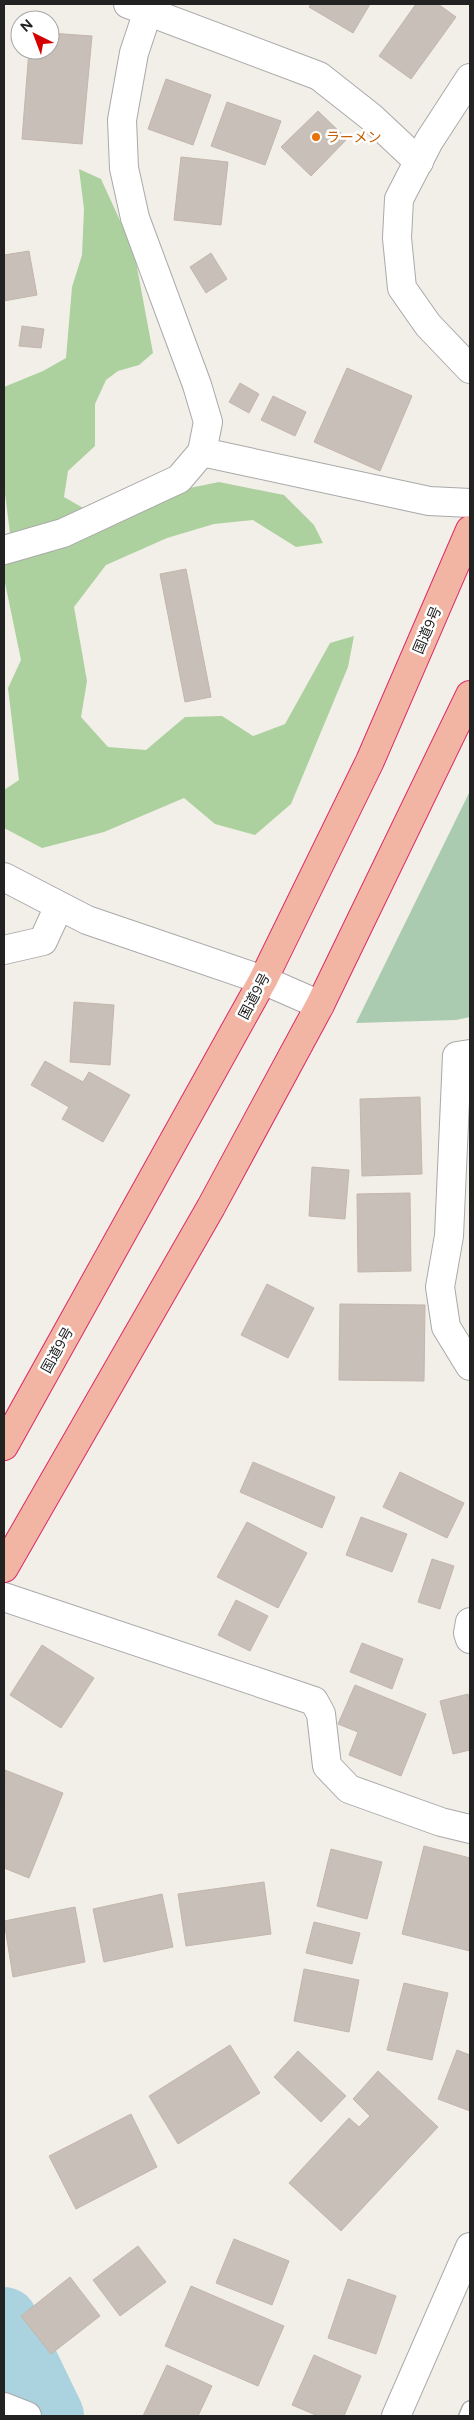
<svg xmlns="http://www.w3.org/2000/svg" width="474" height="2420" font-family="Figtree,'Noto Sans JP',sans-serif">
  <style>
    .forest { fill: #add19e }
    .cemetery { fill: #aacbaf }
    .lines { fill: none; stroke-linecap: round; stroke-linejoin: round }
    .river { stroke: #aad3df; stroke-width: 68 }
    .building { fill: #c7bfb8; stroke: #c4b6ab }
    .service-casing { stroke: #a9a9a9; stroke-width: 18 }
    .minor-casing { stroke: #a9a9a9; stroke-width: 30 }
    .tertiary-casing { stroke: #a9a9a9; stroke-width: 30 }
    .trunk-casing { stroke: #dc2a67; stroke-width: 30 }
    .service { stroke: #fff; stroke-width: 15 }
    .minor { stroke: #fff; stroke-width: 28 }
    .tertiary { stroke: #fff; stroke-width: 28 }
    .trunk { stroke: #f2b4a3; stroke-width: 28 }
    .food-dot { fill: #e8710a; stroke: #fff; stroke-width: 2 }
    .labels { text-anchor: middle; stroke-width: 5; stroke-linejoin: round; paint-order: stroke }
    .food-label { font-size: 14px; fill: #c56008; stroke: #fff; text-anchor: start }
    .street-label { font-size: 14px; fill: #222; stroke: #fff }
  </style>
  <rect width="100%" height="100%" fill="#f2efe9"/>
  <!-- forest -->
  <polygon class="forest" points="79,169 101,179 134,251 153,353 139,365 118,371 106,380 95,404 95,446 68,471 64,497 97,516 170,492 219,482 284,495 314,525 323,543 296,547 253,520 214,524 167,538 106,565 74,607 87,681 81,717 108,747 146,750 185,717 222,716 253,736 285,724 330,643 354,636 348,667 291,804 255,835 215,824 184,798 104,832 42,848 4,828 4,790 19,780 8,688 21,660 4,578 4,550 10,533 4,486 4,387 43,371 66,358 72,287 82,255 84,209"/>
  <!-- cemetery -->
  <polygon class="cemetery" points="470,791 470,1017 456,1020 356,1023"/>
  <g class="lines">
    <!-- river -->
    <polyline class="river" points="4,2321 50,2416"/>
  </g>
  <!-- building -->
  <g class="building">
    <polygon points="311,4 370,4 353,33 309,7"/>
    <polygon points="416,4 438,4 456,17 411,79 379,56"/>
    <polygon points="50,33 92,36 82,144 22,139 29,50 50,50"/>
    <polygon points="166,79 211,95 193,145 148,129"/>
    <polygon points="227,102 281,121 265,165 211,146"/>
    <polygon points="318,111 347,139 311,176 281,147"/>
    <polygon points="181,157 228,162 221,225 174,220"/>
    <polygon points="29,251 37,295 4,301 4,255"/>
    <polygon points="211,253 227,279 206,293 190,267"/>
    <polygon points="22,326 44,329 41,348 19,346"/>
    <polygon points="347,368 412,396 380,471 314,442"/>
    <polygon points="240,383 259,394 249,413 229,402"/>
    <polygon points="273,396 306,412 295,436 261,420"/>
    <polygon points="186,569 211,697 185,702 160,574"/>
    <polygon points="74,1002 114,1005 110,1065 70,1062"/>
    <polygon points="45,1061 83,1082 89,1072 130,1095 103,1142 62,1119 69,1107 31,1085"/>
    <polygon points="420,1097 422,1174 362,1176 360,1099"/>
    <polygon points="312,1167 349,1170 345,1219 309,1216"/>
    <polygon points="410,1193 411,1271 358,1272 357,1194"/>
    <polygon points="267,1284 314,1308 288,1358 241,1335"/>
    <polygon points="340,1304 425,1305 424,1381 339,1380"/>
    <polygon points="253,1462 335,1497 322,1528 240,1492"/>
    <polygon points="400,1472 464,1503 447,1538 383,1507"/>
    <polygon points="361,1517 407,1534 392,1572 346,1555"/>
    <polygon points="247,1522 307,1553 278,1608 217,1577"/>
    <polygon points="432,1559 454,1566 440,1609 418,1602"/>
    <polygon points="236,1600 268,1616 250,1651 218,1635"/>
    <polygon points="362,1643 403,1659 392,1689 350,1672"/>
    <polygon points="42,1645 94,1678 61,1728 10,1695"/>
    <polygon points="355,1685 426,1714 401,1776 349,1755 358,1732 338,1724"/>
    <polygon points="468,1694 470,1705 470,1750 453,1754 440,1701"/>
    <polygon points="5,1770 63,1793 29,1878 4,1868"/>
    <polygon points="424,1846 470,1858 470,1951 402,1934"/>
    <polygon points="331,1849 382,1862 367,1919 317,1906"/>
    <polygon points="264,1882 271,1934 186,1946 178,1894"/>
    <polygon points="162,1894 173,1947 104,1962 93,1909"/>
    <polygon points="75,1907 85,1962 13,1977 4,1921"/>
    <polygon points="314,1922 360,1933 352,1964 306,1953"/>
    <polygon points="304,1969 359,1980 349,2032 294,2021"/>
    <polygon points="404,1983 448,1993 432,2060 387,2050"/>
    <polygon points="230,2045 260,2093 178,2144 149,2096"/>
    <polygon points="457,2050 470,2055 470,2111 438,2099"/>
    <polygon points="298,2051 346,2096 321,2122 274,2077"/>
    <polygon points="378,2071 438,2127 341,2231 289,2183 349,2118 359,2127 370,2116 353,2099"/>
    <polygon points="131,2114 157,2167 76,2209 49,2156"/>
    <polygon points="234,2239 289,2261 272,2305 216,2283"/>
    <polygon points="138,2246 166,2282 120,2316 93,2280"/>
    <polygon points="70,2277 100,2316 51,2354 21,2316"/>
    <polygon points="348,2279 396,2296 376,2354 328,2338"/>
    <polygon points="191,2286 284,2326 258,2386 165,2346"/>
    <polygon points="314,2355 361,2376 344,2416 318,2416 292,2405"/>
    <polygon points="167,2365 212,2386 198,2416 143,2416"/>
  </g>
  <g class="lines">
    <defs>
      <polyline id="service" points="467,2416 470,2409"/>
      <g id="minor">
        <polyline points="128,4 319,76 371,117 419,162"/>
        <polyline points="202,452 429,501 470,503"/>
        <polyline points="4,550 63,533 179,479 202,452 208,422 197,385 135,218 124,168 122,120 134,53 148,11"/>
        <polyline points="4,877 87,920 263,980 320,1005"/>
        <polyline points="4,950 43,941 59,906"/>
        <polyline points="470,1054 457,1056 449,1236 440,1287 446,1327 470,1366"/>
        <polyline points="4,1597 314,1701 321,1714 327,1766 349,1789 441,1822 470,1829"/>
        <polyline points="470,1622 468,1633 470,1639"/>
        <polyline points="4,2407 27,2416"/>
        <polyline points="396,2416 470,2247"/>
      </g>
      <polyline id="tertiary" points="470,78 429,141 399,199 397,238 402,288 428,325 470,369"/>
      <g id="trunk">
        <polyline points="4,1446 263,980 370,761 470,530"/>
        <polyline points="4,1568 211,1207 320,1005 470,695"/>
      </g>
    </defs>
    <!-- service casing -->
    <use href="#service" class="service-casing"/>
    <!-- minor casing -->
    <use href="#minor" class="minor-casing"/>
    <!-- tertiary casing -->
    <use href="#tertiary" class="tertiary-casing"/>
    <!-- trunk casing -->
    <use href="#trunk" class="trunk-casing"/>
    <!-- service -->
    <use href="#service" class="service"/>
    <!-- minor -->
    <use href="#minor" class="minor"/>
    <!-- tertiary -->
    <use href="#tertiary" class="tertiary"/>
    <!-- trunk -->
    <use href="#trunk" class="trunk"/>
  </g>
  <!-- markers -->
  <circle class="food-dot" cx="316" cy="137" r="5"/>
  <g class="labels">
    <!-- food labels -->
    <g class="food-label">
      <text x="326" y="142">ラーメン</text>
    </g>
    <!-- street labels -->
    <g class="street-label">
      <text transform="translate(427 630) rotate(-67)" y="5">国道9号</text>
      <text transform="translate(254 996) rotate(-62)" y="5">国道9号</text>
      <text transform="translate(57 1350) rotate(-61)" y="5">国道9号</text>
    </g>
  </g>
  <!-- border -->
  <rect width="474" height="2420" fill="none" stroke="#222222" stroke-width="10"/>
  <!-- north arrow -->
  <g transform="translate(35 35) rotate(318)"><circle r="24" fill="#ffffff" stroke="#a7a7a7"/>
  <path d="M0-4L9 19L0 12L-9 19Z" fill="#d40000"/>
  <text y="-8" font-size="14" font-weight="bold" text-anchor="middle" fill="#222222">N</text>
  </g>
</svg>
